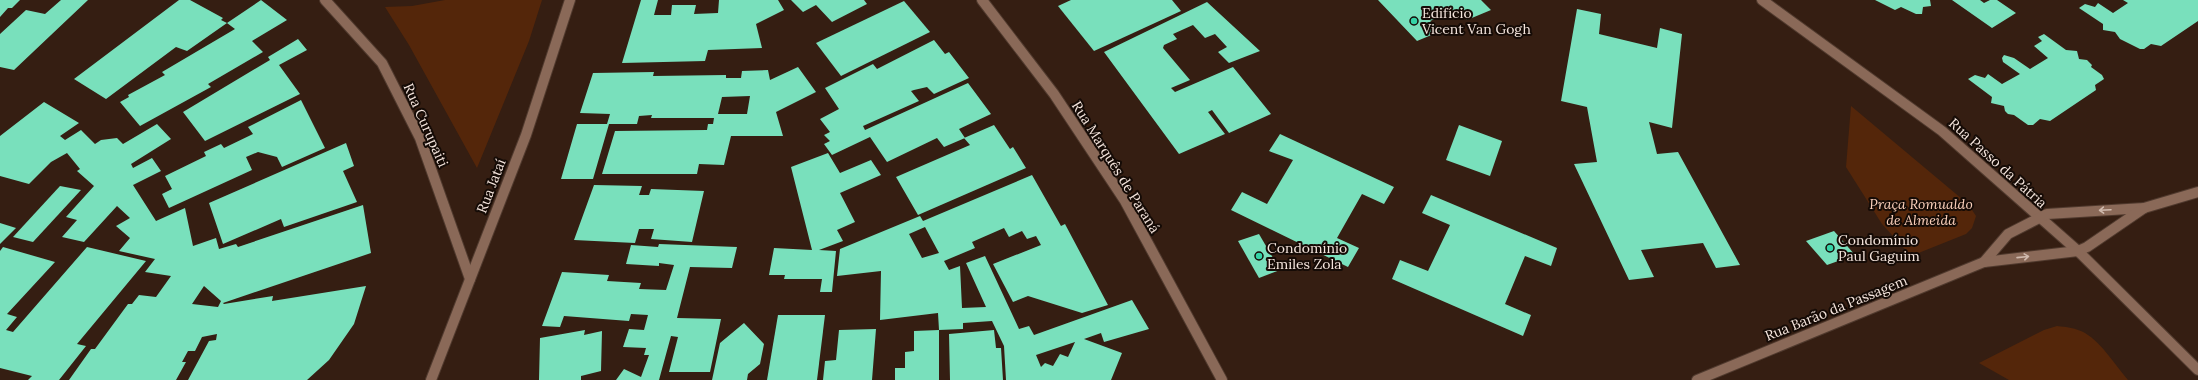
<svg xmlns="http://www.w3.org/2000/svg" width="2198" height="380" font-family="Lora,serif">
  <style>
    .green { fill: #54260a }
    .building { fill: #79e0bc; fill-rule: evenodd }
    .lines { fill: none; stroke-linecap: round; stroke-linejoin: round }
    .minor-casing { stroke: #503a2e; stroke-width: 12 }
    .minor { stroke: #8a6958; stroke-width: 10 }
    .oneway { stroke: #d0baae }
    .poi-dot { fill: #35d4a7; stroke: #150b06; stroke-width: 1.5 }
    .labels { text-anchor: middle; stroke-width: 4; stroke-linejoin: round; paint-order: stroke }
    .poi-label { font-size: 14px; fill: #f5e5dd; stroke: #150b06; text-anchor: start }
    .street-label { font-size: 14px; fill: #f5e5dd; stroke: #150b06 }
    .park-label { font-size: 14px; font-style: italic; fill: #fbd0bb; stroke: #150b06 }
  </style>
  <rect width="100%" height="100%" fill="#351e12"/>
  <!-- green -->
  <g class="green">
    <polygon points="445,0 542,0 529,41 477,168 409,45 385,7 412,6"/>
    <polygon points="1851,106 1968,204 1976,216 1972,228 1966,234 1911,256 1882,224 1846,167"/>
    <path d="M2057,326C2066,327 2076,328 2085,333C2102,343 2115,365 2128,380H2009L1979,363L2044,330Z"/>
  </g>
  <!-- building -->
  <g class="building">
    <polygon points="0,0 20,0 12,8 8,8 0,17"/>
    <polygon points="61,0 88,0 14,70 0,67 0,34 26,10 45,14"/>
    <polygon points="179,0 190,0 223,18 221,20 227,23 187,51 176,47 106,99 74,79"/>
    <polygon points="261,0 287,20 252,41 263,52 208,84 211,87 140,126 120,102 129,97 128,95 165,75 162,72 235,29 227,23"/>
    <polygon points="641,0 658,0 654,15 671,15 672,5 696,5 694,14 718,13 719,0 778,0 784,10 756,24 762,48 708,50 705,61 622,63"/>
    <polygon points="791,0 864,0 867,4 832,22 816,5 803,12"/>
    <polygon points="1071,0 1172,0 1181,11 1094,51 1058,6"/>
    <polygon points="1378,0 1481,0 1491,10 1467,20 1457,10 1430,21 1441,31 1417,41"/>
    <polygon points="1875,0 1930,0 1931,6 1923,7 1922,14 1916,14 1901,7 1895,10"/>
    <polygon points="1952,0 1980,0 1984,3 1990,0 1997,0 2016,13 1992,28"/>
    <polygon points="2123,0 2198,0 2198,21 2161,46 2151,44 2144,49 2140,49 2120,39 2115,32 2103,30 2103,24 2079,8 2085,4 2095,7 2098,3 2113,13 2128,3"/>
    <polygon points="904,1 930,32 841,76 816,43"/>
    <polygon points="1207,2 1260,51 1229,63 1218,52 1227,47 1215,34 1205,38 1193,25 1173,34 1177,39 1164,45 1163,48 1190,80 1171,88 1175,92 1233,67 1271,114 1229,133 1212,110 1208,112 1225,134 1179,154 1104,52"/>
    <polygon points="1577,9 1601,14 1599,34 1657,48 1660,28 1682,34 1672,128 1649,122 1657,154 1678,152 1740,265 1716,268 1703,243 1641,250 1654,277 1629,280 1574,164 1597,162 1587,107 1561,101"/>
    <polygon points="2044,34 2066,50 2077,51 2079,59 2087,60 2092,65 2091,67 2102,75 2104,79 2095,85 2096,90 2050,121 2040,119 2033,125 2028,125 2014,115 2008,114 2005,111 2004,106 1991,103 1992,97 1968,79 1975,75 1985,78 1988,74 2002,84 2020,74 2003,62 2002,58 2004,55 2014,58 2030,69 2048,58 2034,46 2042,41 2038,37"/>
    <polygon points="298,39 307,50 279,65 300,94 205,141 183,112 270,60 268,57"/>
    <polygon points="934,40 945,54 949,52 969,78 934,94 927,87 914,90 911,91 919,101 863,126 865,130 968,83 991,114 959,129 965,138 944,147 937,138 887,162 870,137 832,155 824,144 830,141 824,135 830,132 820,119 839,109 825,88 873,64 877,69"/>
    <path d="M798,67L816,92L776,112L783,136H731L724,165L699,164L697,174H602L615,131L707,130L708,124H713L714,118H651L652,115L639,116L637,124H609L593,179H561L577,124H607L610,114L580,113L593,73L654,72L653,76L726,75V78H741L742,71L768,70L770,80ZM750,96L747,114H718L722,97Z"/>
    <polygon points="301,100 325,148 282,167 277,157 258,152 246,157 252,170 169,208 162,194 172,189 165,176 206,156 204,152 221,144 224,148 253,134 248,127"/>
    <path d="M44,102L79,123L60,136L65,140L81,130L95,144L101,140L117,138L123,144L157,124L171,139L131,164L133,168L152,158L161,171L133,185L156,221L185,208L193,246L216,238L219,249L236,244L238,247L363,205L371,253L223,303L221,301L224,304L273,296L272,301L366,286L354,324L329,360L307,380H188L209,341L216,340L217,334L202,337L195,351H188L182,362H186L176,380H69L91,349H95L128,304H132L139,295L156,297L171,276L145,272L155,259L119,251L130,238L116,226L130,218L117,206L84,242L62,237L77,220L66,217L94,186L77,171L80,169L67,153L51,162L29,184L0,176V136ZM204,286L221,301L218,307L192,304Z"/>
    <polygon points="994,125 1010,149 1013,147 1026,168 918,215 896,177 970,145 964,138"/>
    <polygon points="1459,125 1502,141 1490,176 1446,160"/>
    <polygon points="1280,134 1394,187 1384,204 1362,194 1337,238 1359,248 1348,267 1231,210 1242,192 1267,204 1293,160 1269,151"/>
    <polygon points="346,143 354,166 343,171 357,202 284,227 281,219 223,244 209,203"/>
    <polygon points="828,153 840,173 871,160 881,175 840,193 855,222 837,230 843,241 819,250 836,251 832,292 820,292 822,279 784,279 785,275 769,275 774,248 812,250 791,167"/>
    <path d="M1032,175L1061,226L1065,224L1108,305L1082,313L1028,296L1013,302L993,264L1041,245L1036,236L1027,239L1022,231L1009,237L1004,228L972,242L975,248L944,261L949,270L960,266L962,308L986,307L966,263L985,256L1019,329L1029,326L1034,335L1132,300L1149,329L1104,342L1101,333L1084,339L1122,353L1111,380H1006L1004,346L992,321L963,323V329L939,330V380H895V368H905V352L914,351V331L939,330L938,313L880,320L881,271L837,276L840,249L920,216L923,221ZM925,227L939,253L922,258L909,234ZM1075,342L1068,357L1060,354L1053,366L1045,363L1041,367L1036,355Z"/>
    <polygon points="594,185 642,186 639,195 649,195 651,189 704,191 692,242 651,239 654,229 639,229 635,243 574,240"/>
    <polygon points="60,186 81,190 33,242 13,237"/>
    <polygon points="1431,195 1557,248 1551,266 1525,256 1505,304 1531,315 1523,336 1392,279 1400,260 1428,271 1450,225 1422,213"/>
    <polygon points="0,223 16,228 0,244"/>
    <polygon points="1834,231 1855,255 1827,265 1806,241"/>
    <polygon points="1259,234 1280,270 1259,278 1238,241"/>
    <polygon points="659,244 737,247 732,268 690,267 677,318 721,319 710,372 669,372 678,337 671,336 659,380 616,380 624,369 641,377 649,355 644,355 646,348 623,347 629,329 644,330 648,315 631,314 629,321 564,316 560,327 542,326 562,272 609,275 607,281 641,283 639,289 666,290 674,265 659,263 659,266 626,264 631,245 658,247"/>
    <polygon points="3,247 55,262 7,314 17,317 6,330 13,332 87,247 146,261 77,344 86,346 59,380 28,380 32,376 0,368 0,251"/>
    <polygon points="778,315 825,315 817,380 767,380"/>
    <polygon points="744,323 764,344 760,364 748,374 747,380 712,380 720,343"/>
    <polygon points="876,329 872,380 823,380 825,361 836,360 839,330"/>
    <polygon points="585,330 584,335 602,331 601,371 581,376 581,380 539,380 540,338"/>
    <polygon points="994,330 996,348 1001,348 1003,380 950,380 949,334"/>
  </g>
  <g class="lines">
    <defs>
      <g id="minor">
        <polyline points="325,0 382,63 420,138 470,279"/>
        <polyline points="982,0 1054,94 1125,201 1222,380"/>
        <polyline points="1762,0 1942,131 2078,251 2198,370"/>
        <polyline points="1984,262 2008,234 2047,214 2144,208 2198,192"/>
        <polyline points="431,380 526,135 570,0"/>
        <polyline points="1697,380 1984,262 2078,251 2087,247 2144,208"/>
      </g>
    </defs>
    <!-- minor casing -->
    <use href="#minor" class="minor-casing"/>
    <!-- minor -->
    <use href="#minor" class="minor"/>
  </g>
  <!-- one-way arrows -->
  <defs><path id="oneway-shaft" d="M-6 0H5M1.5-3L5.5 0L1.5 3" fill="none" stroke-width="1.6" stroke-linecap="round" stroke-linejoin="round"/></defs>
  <g class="oneway">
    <use href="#oneway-shaft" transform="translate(2105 210) rotate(177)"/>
    <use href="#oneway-shaft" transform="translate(2023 257) rotate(-6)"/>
  </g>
  <!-- markers -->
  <g class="poi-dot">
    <circle cx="1414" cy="21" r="4"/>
    <circle cx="1830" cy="248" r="4"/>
    <circle cx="1259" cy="256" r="4"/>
  </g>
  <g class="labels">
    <!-- poi labels -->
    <g class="poi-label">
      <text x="1422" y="18">Edifício<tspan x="1422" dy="16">Vicent Van Gogh</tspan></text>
      <text x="1838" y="245">Condomínio<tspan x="1838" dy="16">Paul Gaguim</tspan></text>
      <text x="1267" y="253">Condomínio<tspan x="1267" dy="16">Emiles Zola</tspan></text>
    </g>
    <!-- street labels -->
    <g class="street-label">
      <text transform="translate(426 125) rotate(66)" y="5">Rua Curupaiti</text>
      <text transform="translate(1998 163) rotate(42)" y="5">Rua Passo da Pátria</text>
      <text transform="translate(1116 167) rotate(58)" y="5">Rua Marquês de Paraná</text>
      <text transform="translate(491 186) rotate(-69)" y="5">Rua Jataí</text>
      <text transform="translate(1836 308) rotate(-22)" y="5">Rua Barão da Passagem</text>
    </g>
    <!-- park labels -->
    <g class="park-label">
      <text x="1921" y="209">Praça Romualdo<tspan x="1921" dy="16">de Almeida</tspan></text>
    </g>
  </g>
</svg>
